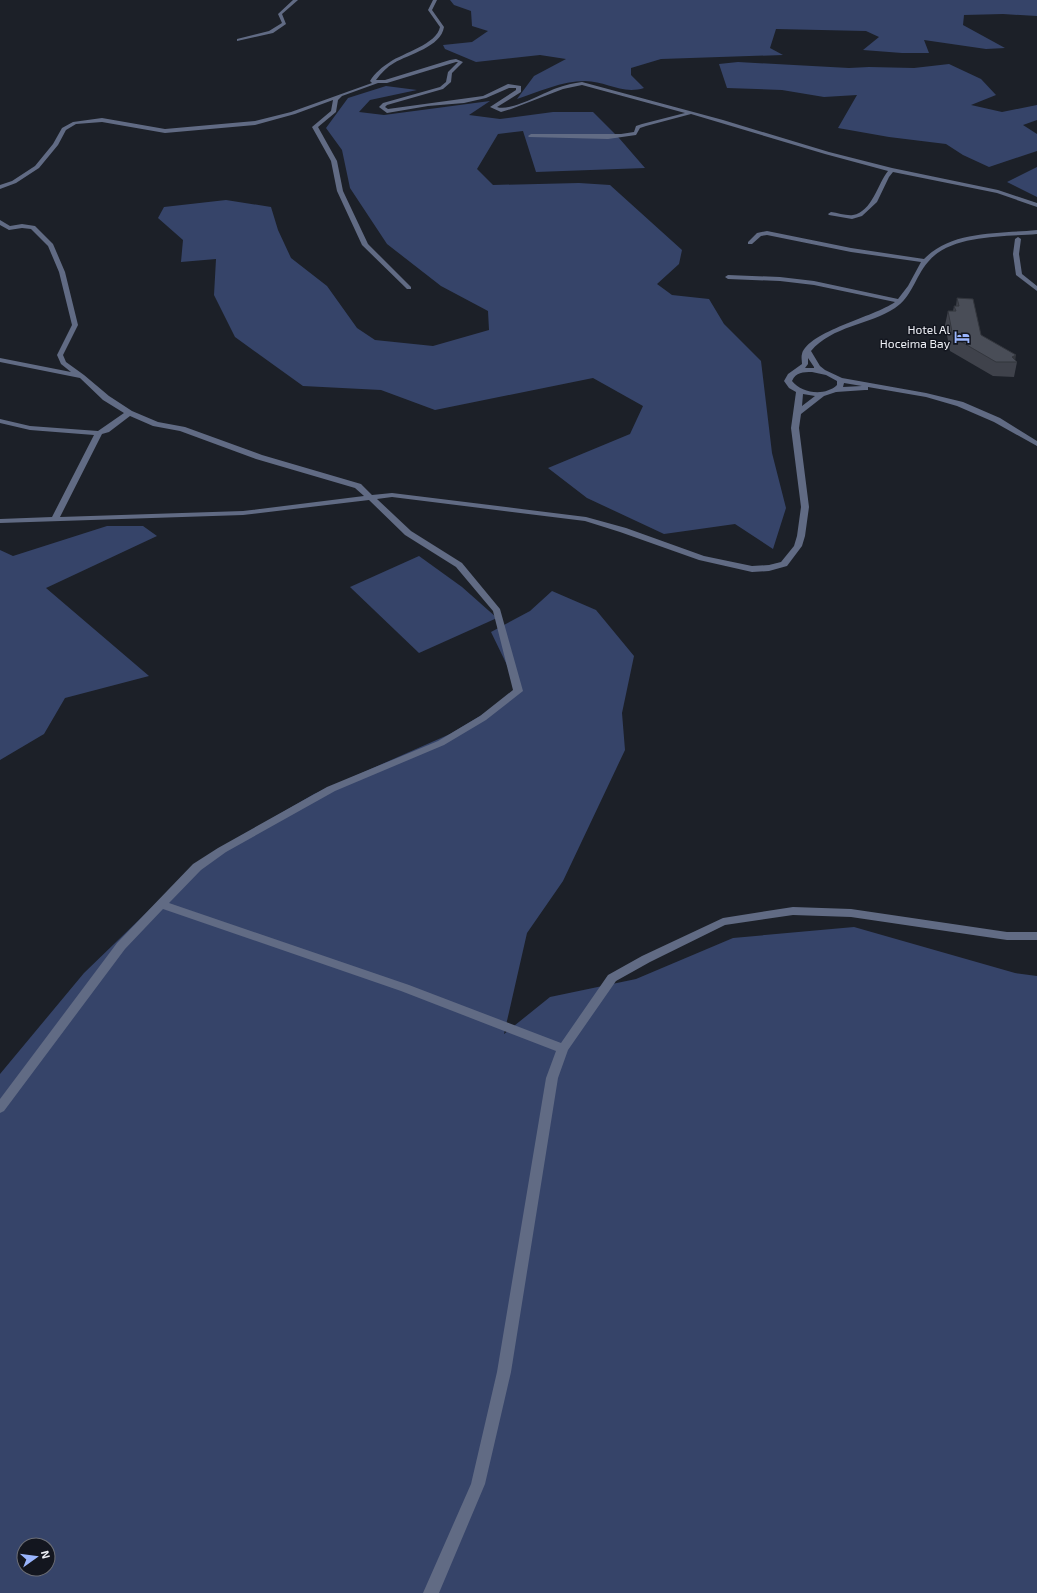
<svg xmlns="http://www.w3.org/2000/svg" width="1037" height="1593" font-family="'Exo 2',sans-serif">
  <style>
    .green { fill: #364469; fill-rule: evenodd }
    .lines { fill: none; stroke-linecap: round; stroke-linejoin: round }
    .minor { fill: #616b84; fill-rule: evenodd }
    .wall { fill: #3f424b }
    .shaded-wall { fill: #33363d }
    .building { fill: #494d57; stroke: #33363d }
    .labels { text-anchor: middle; stroke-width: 3; stroke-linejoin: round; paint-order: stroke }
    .far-poi-label { font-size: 12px; fill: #eef0f6; stroke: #13161f; text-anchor: end }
  </style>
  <rect width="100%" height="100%" fill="#1c2028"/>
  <!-- green -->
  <g class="green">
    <path d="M450,0H1037V16L1003,14L964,15L963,25L1005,48L986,49L924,40L929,53H902L863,50L879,37L866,31L776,29L770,48L783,55L661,59L631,68V75L644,88C622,95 606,81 585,81C562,81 538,92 517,99L534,76L566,59L540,55L476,62L445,49L443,45L472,42L488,31L472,26L471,11L454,5Z"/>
    <polygon points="738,62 849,68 869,67 914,68 949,64 981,79 996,95 971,105 1002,112 1037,105 1037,120 1023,125 1037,134 1037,151 989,167 963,155 946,144 889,137 838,128 857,95 824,97 782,90 727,88 719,64"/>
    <polygon points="386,86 417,90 370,100 359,112 384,115 490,101 469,115 500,119 553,112 593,112 619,138 645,168 536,172 523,131 498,134 477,169 493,185 579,183 610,185 682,250 679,264 657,284 672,295 709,299 724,324 761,361 772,453 786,508 773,549 735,524 664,534 587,498 548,468 630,434 643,406 593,378 435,410 381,390 303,386 235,337 214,295 216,259 181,262 183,240 158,218 164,207 226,200 271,207 278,230 291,258 327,286 357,328 375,340 433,346 489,330 488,311 441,286 387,244 350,188 342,150 326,128 348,98"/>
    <polygon points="1037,167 1037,197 1007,182"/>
    <polygon points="107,526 143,526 157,536 46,588 149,676 65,698 44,734 0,760 0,550 13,556"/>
    <polygon points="419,556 462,587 497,618 419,653 350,587"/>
    <path d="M552,591L596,610L634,656L622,713L625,750L563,881L527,933L504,1034L550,997L636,979L733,938L854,927L1015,973L1037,976V1593H0V1074L84,973L202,859L314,794L450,734L520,692L491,632L530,611ZM24,1545H48V1569H24Z"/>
  </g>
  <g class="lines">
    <!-- minor -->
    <g class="minor">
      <polygon points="293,0 298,0 282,14 286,24 273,33 237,41 237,39 269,31 282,23 278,14"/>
      <path d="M433,0H437L432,10L444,27C441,47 409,54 394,63C387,67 381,73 376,80H385L450,60L456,59L463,62L452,73L451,82L443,89L387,105L385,107L388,109L483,96L508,84L521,86V92L497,107C510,112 543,93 557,88C565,85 574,83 582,82L723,120L829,152L892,168L998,190L1037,203V207L997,193L893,172L889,177L877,202L862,216L852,219L829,215L828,214L831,212C838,213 847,216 853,215C872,212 878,183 888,171L825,154L691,114L646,126L640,128L636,135L608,139L529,137L528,136L531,134H621L634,132L636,126L642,124L685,113L582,85L563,89L511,109L501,112L490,107L516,90V88H509L486,98L464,103L428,106L387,113L379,107L383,103L440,87L446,82L448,72L458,62H456L387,83H378L342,96L338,100L336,112L318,127L337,161L343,191L368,244L411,287V289H407L362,245L337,191L331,161L312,127L331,111L333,100L295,114L255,125L165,133L102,122L76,124L66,130L58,145L39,168L16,183L0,189V185L12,181L35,166L53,144L62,128L73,122L102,118L165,129L255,121L291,112L372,83L370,81C375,73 382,67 390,62C403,53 437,44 440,27L428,10Z"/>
      <path d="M0,220L10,226L22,224L35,226L53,244L65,272L78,325L63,355L66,362L84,375L109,396L132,411L158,422L185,427L262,455L361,484L372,495L392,493L586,517L626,528L704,556L752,566L769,565L781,562L794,546L797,536L801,507L791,428L796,392L789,388L784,381L788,374L802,364C802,361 801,357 802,354C809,331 874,317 895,302L814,285L780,281L728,279L725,277L728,275L780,277L814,281L898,299L908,286L921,262L851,252L767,235L761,236L752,244H748V242L757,233L767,231L851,248L924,259C952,230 999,234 1037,230V234C1005,237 950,234 928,262C915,277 912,297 895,308C869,325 832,326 811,351L820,366L825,370L842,378L926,393L963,402L1000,418L1037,441V446L994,422L957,406L926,397L868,387V390H865L836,392L824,396L801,414L799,428L809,507L805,536L802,546L787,566L769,571L752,572L699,560L620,532L585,521L392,497L377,499L411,531L462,563L500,609L523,691L486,720L444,745L335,791L226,852L201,870L169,903L409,985L561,1043L608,975L642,956L723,918L793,907L851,909L1007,932H1037V940H1007L851,917L793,915L725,925L650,962L616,981L568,1050L558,1078L511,1372L485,1484L439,1593H423L471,1484L497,1372L546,1078L556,1051L401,991L163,909L125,949L4,1111L0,1113V1099L117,943L193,864L218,848L327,787L438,741L480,716L513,690L493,611L456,567L405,535L369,500L243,515L0,523V519L52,517L94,435L30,430L0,423V419L30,426L98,431L124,413L103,400L80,378L0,362V358L71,372L61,364L57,355L72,325L59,272L48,246L31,229L22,228L9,230L0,225ZM808,358L814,367V368H805L808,364ZM812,372L826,375L837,381V385C826,396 802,394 792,381C796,372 803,372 812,372ZM844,383L862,386L843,387ZM803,394L815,396L802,406ZM130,416L153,426L180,431L256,459L355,488L364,496L243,511L60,517L102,434L109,432Z"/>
      <polygon points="1018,237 1021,239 1019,254 1022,274 1037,286 1037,291 1016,275 1013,254 1015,239"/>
    </g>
  </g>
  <!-- wall -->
  <polygon class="wall" points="957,298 981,335 1017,362 1014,377 993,376 950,351 945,325 948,311 953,311 954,306 956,306"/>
  <!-- shaded-wall -->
  <polygon class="shaded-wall" points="1016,355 1015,362 1012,357"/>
  <!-- building -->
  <polygon class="building" points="957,298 973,299 981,335 1016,355 1012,357 1017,362 996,362 953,337 948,311 956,311 954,306 959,306"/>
  <!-- icons -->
  <defs>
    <symbol id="hotel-bare" viewBox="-9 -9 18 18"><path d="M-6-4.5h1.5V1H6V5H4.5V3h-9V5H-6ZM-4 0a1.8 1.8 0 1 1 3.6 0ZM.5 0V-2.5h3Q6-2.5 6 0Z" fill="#9ab5fd" stroke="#13161f" stroke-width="2.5" paint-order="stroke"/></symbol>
  </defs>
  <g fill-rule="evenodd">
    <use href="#hotel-bare" x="951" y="326" width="22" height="22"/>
  </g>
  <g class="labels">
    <!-- far-poi labels -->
    <g class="far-poi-label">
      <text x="950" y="334">Hotel Al<tspan x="950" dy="14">Hoceima Bay</tspan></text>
    </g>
  </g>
  <!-- north arrow -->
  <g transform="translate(36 1557) rotate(76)"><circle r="19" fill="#13161f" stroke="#6b6d75"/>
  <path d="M0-3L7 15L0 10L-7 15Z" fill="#9ab5fd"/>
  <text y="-6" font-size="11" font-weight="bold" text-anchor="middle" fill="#eef0f6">N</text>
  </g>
</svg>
